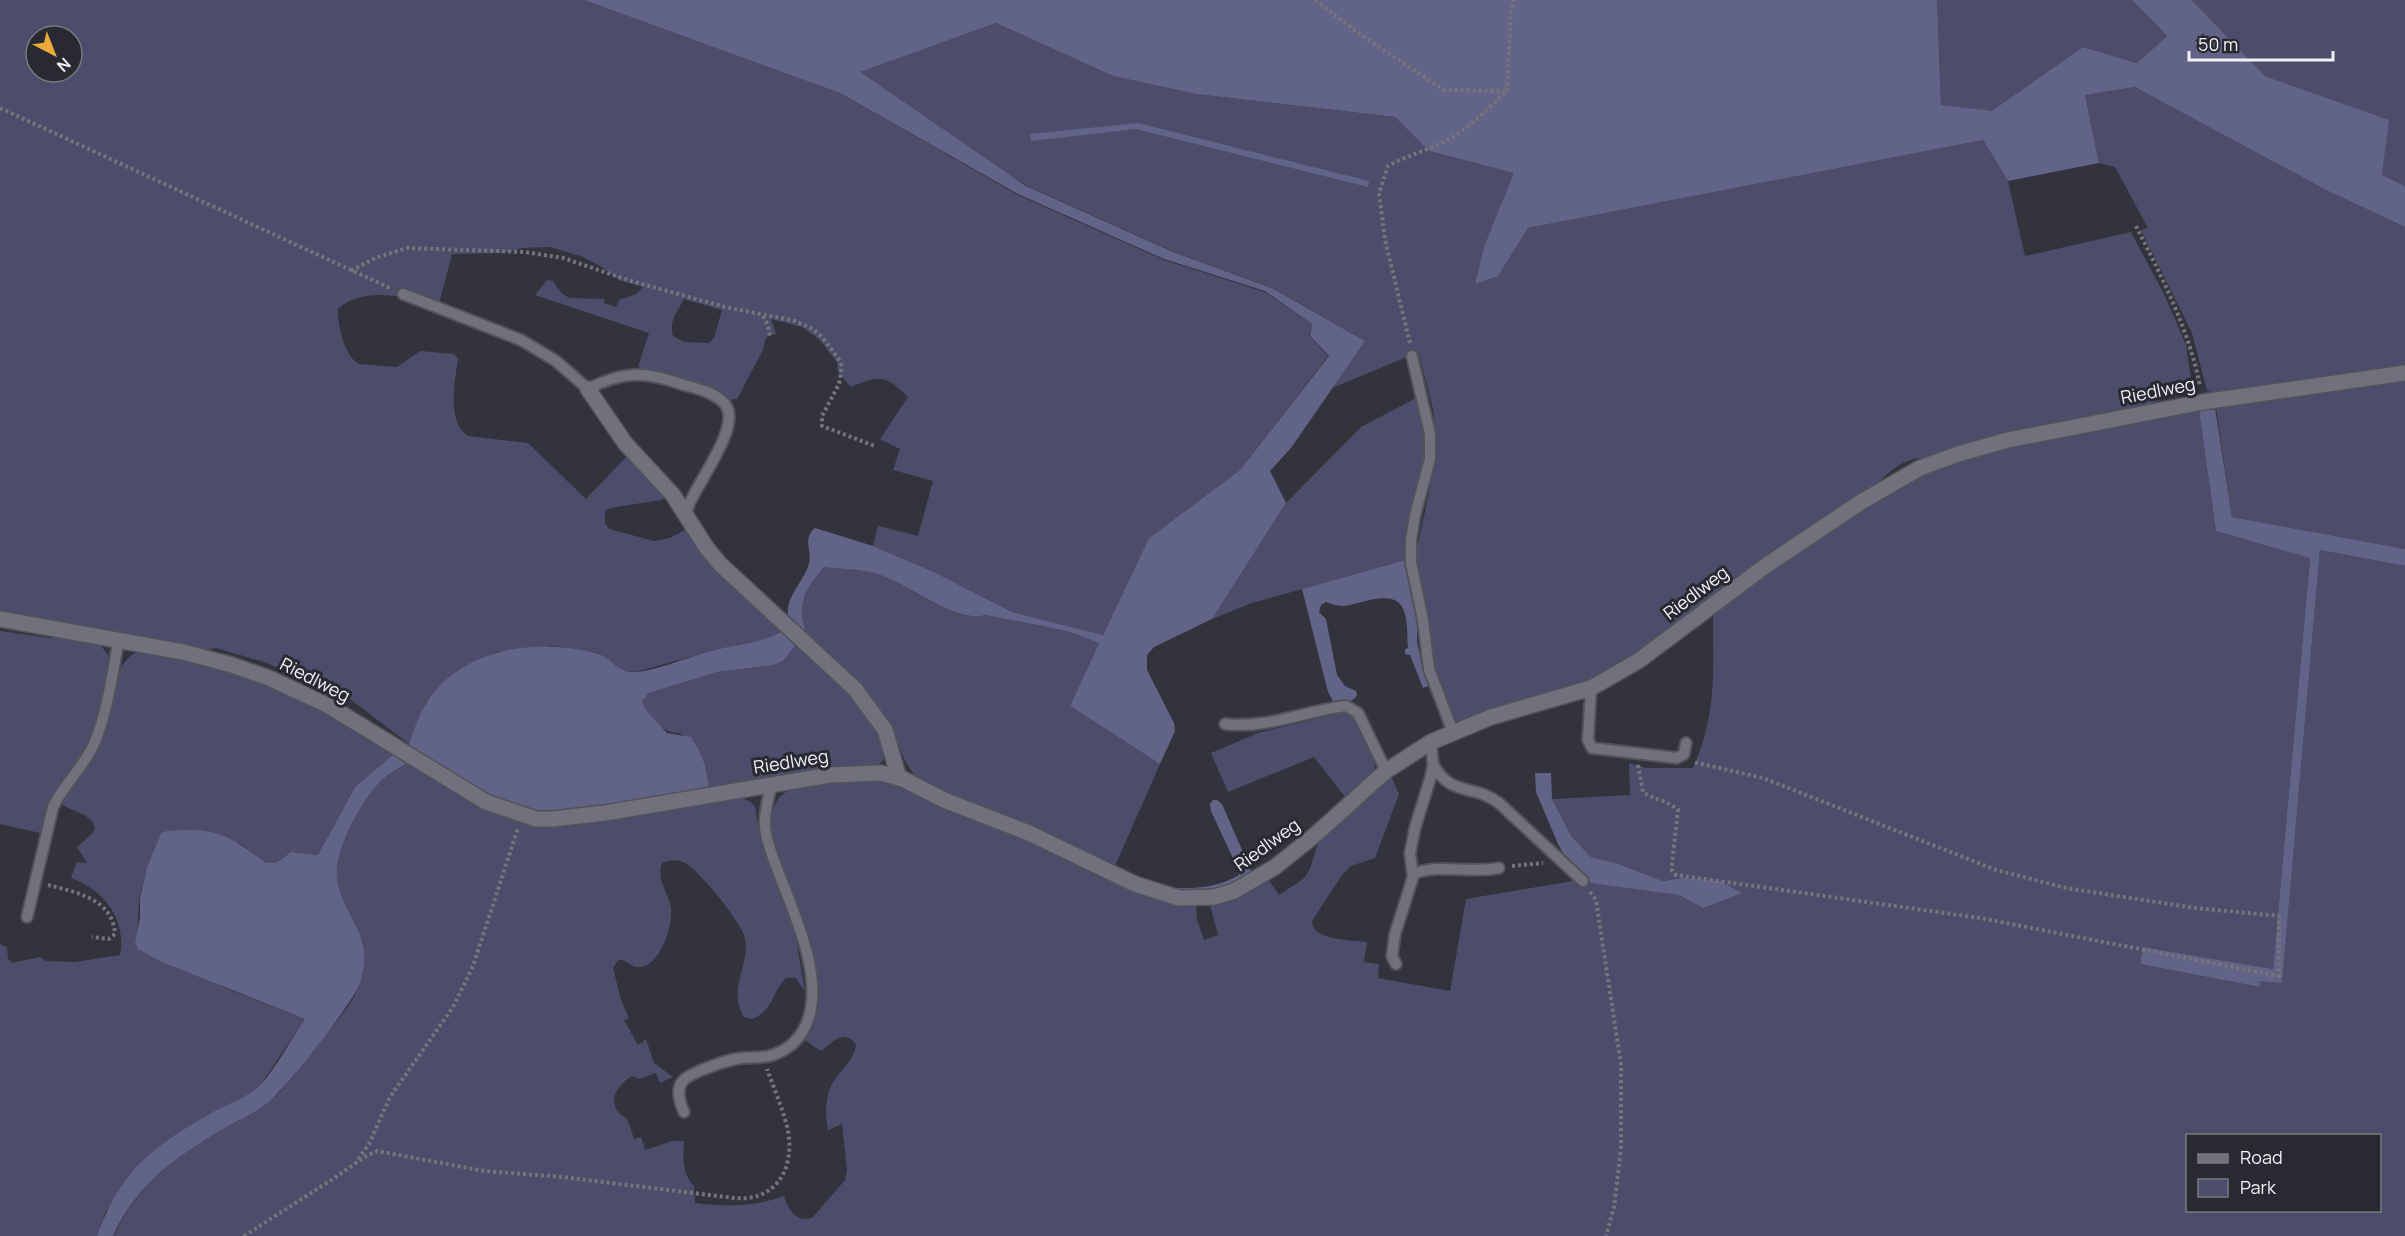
<svg xmlns="http://www.w3.org/2000/svg" width="2405" height="1236" font-family="Manrope,sans-serif">
  <style>
    .green { fill: #4c4d6b; fill-rule: evenodd }
    .forest { fill: #626487 }
    .lines { fill: none; stroke-linecap: round; stroke-linejoin: round }
    .service-casing { stroke: #52525a; stroke-width: 14 }
    .minor-casing { stroke: #52525a; stroke-width: 18 }
    .tertiary-casing { stroke: #52525a; stroke-width: 18 }
    .path { stroke: #74747d; stroke-width: 4; stroke-dasharray: 3 3; stroke-linecap: butt }
    .service { stroke: #70717c; stroke-width: 10 }
    .minor { stroke: #70717c; stroke-width: 15 }
    .tertiary { stroke: #70717c; stroke-width: 15 }
    .labels { text-anchor: middle; stroke-width: 6; stroke-linejoin: round; paint-order: stroke }
    .street-label { font-size: 18px; fill: #f0f0f7; stroke: #292932 }
  </style>
  <rect width="100%" height="100%" fill="#33333d"/>
  <!-- green -->
  <g class="green">
    <path d="M0,0H584L840,93L1018,195L1164,260L1265,292L1312,324L1309,336L1328,356L1240,470L1149,538L1103,635L1012,612L934,572L873,546L878,526L918,536L933,481L893,470L900,449L880,439L908,397C885,374 879,375 851,387L838,372L837,362L820,340L802,327L771,319L776,334L769,335L766,338L763,350L737,399L728,400L703,388L638,367L649,333L535,295L547,280L553,281L562,294L570,298L605,299L604,303L616,307L619,300L636,294L643,287L619,280L602,267L583,257L550,247L522,248L504,253L452,254L439,304C409,298 363,285 338,309C337,324 345,357 359,364L397,367L420,351L454,354L458,359C455,381 446,422 468,436L528,443L586,499L627,456L664,494V498L661,500L610,508L605,511V523L609,529L654,541L670,538L689,528L785,630L771,639L714,650L636,672L620,670L599,653L553,646L496,652L426,702L409,744L346,696L264,662L216,648L201,651L141,636L0,613ZM36,36H72V72H36ZM684,299L722,310L714,338L709,343L684,342L673,336C668,323 678,310 684,299Z"/>
    <polygon points="1937,0 2132,0 2167,36 2137,63 2083,47 1992,112 1941,105"/>
    <polygon points="2192,0 2405,0 2405,186 2382,175 2388,120 2265,76"/>
    <path d="M996,23L1113,76L1196,94L1395,117L1429,151L1515,173L1485,244L1498,276L1528,228L1983,140L2008,181L2025,256L2131,232L2164,294L2186,345L2193,393L2162,399L2142,408L1928,458C1907,456 1889,470 1876,486L1649,647L1605,675L1567,691L1457,723L1431,659L1416,554L1437,454L1433,409L1419,354L1407,357L1332,388L1365,341L1275,289L1172,251L1027,186L932,124L859,72Z"/>
    <polygon points="2136,87 2328,191 2405,227 2405,368 2224,394 2207,391 2192,333 2141,230 2148,228 2115,167 2099,163 2085,95"/>
    <polygon points="2405,379 2405,549 2232,517 2216,408"/>
    <polygon points="1418,397 1425,437 1424,464 1405,535 1405,560 1252,603 1212,619 1286,503 1361,427"/>
    <path d="M2199,411L2216,531L2310,557L2273,969L2143,947L2140,964L2258,987L2260,981L2282,982L2320,550L2405,566V1236H114C139,1180 178,1156 230,1125C241,1119 255,1113 265,1105C285,1091 308,1056 324,1036C337,1021 354,1002 360,983C375,939 349,923 338,885C330,856 362,798 383,779C391,772 401,767 410,761L740,797L751,802L755,807L760,838L796,938L805,992L796,978H786C771,993 776,1007 753,1019L744,1017C726,988 753,962 744,935C739,920 699,870 685,863C677,859 670,860 662,863C656,882 668,890 671,908C673,925 661,965 640,967C634,968 628,963 623,960H618L613,968L621,1000L629,1018L624,1020L638,1045L646,1039L654,1063L673,1077L660,1083L656,1073L639,1079L632,1076C619,1084 607,1099 619,1113C622,1116 625,1117 627,1120C630,1125 632,1133 634,1139L641,1137L645,1150L672,1141H684C683,1157 682,1174 694,1186L695,1203C728,1207 752,1207 784,1196C788,1209 796,1223 812,1218L845,1180L847,1170L842,1124L828,1130C825,1116 825,1097 832,1084C840,1070 855,1060 856,1044C844,1030 834,1040 823,1050H819L805,1040L812,1030L817,1012L815,970L775,853L771,826V814L778,799L784,793L796,787L816,782L870,778L899,785L1018,834L1158,900L1177,905H1196L1197,920L1204,940L1218,935L1210,905L1228,900L1268,879L1279,895C1287,889 1297,884 1304,878C1314,867 1313,849 1322,837L1391,776L1399,794L1375,858L1351,866L1342,875L1312,921C1312,941 1353,940 1367,942L1364,962L1379,964L1378,978L1450,991L1466,899L1578,880L1679,895L1703,908L1683,878L1663,881L1619,864L1591,857L1572,837L1552,799L1630,795L1629,763L1646,768H1693C1717,715 1713,672 1713,615L1818,537L1885,494L1967,456L2043,437ZM2188,1136H2380V1210H2188Z"/>
    <path d="M824,567C840,569 858,569 874,573C907,581 952,624 984,615L1067,631L1099,643L1070,706L1160,764L1114,868L921,782C903,766 900,742 886,724C866,699 799,641 800,612C801,595 813,579 824,567Z"/>
    <polygon points="0,631 50,638 64,635 99,643 108,655 109,664 95,728 80,759 50,802 40,833 0,824"/>
    <path d="M797,643C810,654 824,664 836,676C849,688 892,741 884,758C882,764 875,766 869,768L708,790C709,761 700,752 680,733C660,733 650,719 642,701L649,693L717,672L774,665L784,660Z"/>
    <path d="M139,651L214,665L282,689L395,753L355,787L318,855L291,852L276,863H266L239,843L161,833C153,854 145,874 140,896C137,911 140,925 135,942L225,988L305,1019L261,1084L249,1095L216,1111L106,1211L97,1236H0V944L7,947L8,959L12,963L40,957L46,961L75,962L120,955C127,919 103,889 71,878L77,862L87,863L77,847L93,833L95,827C91,814 74,812 63,805L61,800C72,785 85,771 94,755C109,726 106,665 139,651Z"/>
    <path d="M1340,713C1346,713 1350,714 1354,718C1360,725 1376,758 1375,766C1372,779 1354,790 1345,797L1314,757L1228,792L1211,753L1258,733Z"/>
  </g>
  <!-- forest -->
  <g class="forest">
    <path d="M584,0H1937L1941,105L1992,111L2083,47L2137,63L2167,36L2132,0H2192L2265,76L2389,120L2382,175L2405,186V227L2328,191L2135,87L2085,95L2099,163L2008,181L1983,140L1528,228L1498,276L1475,284L1485,244L1514,173L1429,151L1395,117L1196,94L1113,76L996,23L860,72L1026,186L1171,251L1274,289L1365,341L1291,448L1270,471L1286,503L1212,619L1154,647L1147,655V670L1174,723L1175,731L1160,764L1070,706L1099,643L1067,631L985,615C953,624 907,581 874,573C858,569 840,569 824,567C803,591 796,606 807,636C801,630 790,623 788,615C786,597 802,583 808,567C814,552 801,540 815,528L873,546L934,572L1012,612L1103,635L1149,538L1240,470L1329,356L1310,336L1312,324L1265,291L1164,259L1018,194L840,93Z"/>
    <polygon points="1138,123 1369,181 1368,187 1136,129 1031,141 1030,134"/>
    <polygon points="2215,408 2232,517 2405,549 2405,566 2320,550 2282,983 2260,981 2259,987 2140,964 2143,947 2273,969 2310,558 2216,531 2199,411"/>
    <path d="M1405,560L1414,589L1417,612V642L1422,665L1430,685L1423,688L1410,655L1405,654V649L1408,648C1407,637 1408,621 1404,611C1396,587 1361,604 1344,606C1337,606 1332,604 1326,602L1321,605L1319,612L1326,619L1337,675L1345,686L1356,691L1357,695C1353,703 1342,703 1334,703L1328,692L1302,589Z"/>
    <path d="M785,630L797,643L784,660L774,665L717,672L649,693L642,701L646,710L667,733L691,737C702,754 709,769 708,790L650,801L536,815L514,810L405,747L409,744C414,731 419,714 427,702C463,647 537,638 596,653C612,657 615,673 636,672C655,671 691,656 711,651C736,644 762,644 785,630Z"/>
    <path d="M395,753L410,761C401,767 391,772 383,779C362,798 330,856 338,885C349,923 375,939 360,983C353,1003 283,1093 265,1105C255,1113 241,1119 230,1125C178,1156 139,1180 113,1236H97C122,1168 153,1147 213,1112C229,1103 248,1098 261,1084C277,1067 291,1039 305,1019L162,962L138,949L135,942L140,918V898L147,868L161,833C169,830 176,830 185,830C221,829 238,842 266,863H276L291,852L318,855L355,787Z"/>
    <polygon points="1535,773 1551,773 1552,799 1572,837 1591,857 1619,864 1663,881 1683,878 1720,881 1742,893 1703,908 1679,895 1591,883 1567,860 1558,844 1536,792"/>
    <path d="M1213,800H1217L1222,804L1252,873C1218,892 1198,894 1160,887C1188,889 1213,890 1239,875L1238,869L1211,811L1210,804Z"/>
  </g>
  <g class="lines">
    <defs>
      <g id="service">
        <path d="M403,294L521,340L556,361L588,389C623,371 644,371 681,384C694,388 712,391 723,402C747,424 691,488 686,513"/>
        <polyline points="1412,356 1430,434 1430,459 1415,515 1411,540 1411,563 1423,620 1429,669 1453,732"/>
        <polyline points="1591,688 1588,740 1592,748 1677,758 1684,754 1686,743"/>
        <path d="M1225,724C1267,729 1304,711 1346,706L1358,713L1386,771"/>
        <path d="M1433,764C1451,798 1473,783 1499,803L1583,881"/>
        <path d="M1413,874C1441,863 1470,874 1499,868"/>
        <path d="M27,917L53,807C64,784 84,767 94,744C108,711 112,674 119,639"/>
        <polyline points="1396,964 1392,956 1395,934 1413,877 1410,853 1415,828 1431,776 1433,764 1431,742"/>
        <path d="M684,1112C680,1104 676,1090 682,1082C688,1073 725,1061 736,1059C748,1056 761,1059 773,1055C788,1050 799,1040 806,1025C826,980 794,914 778,871C773,857 766,841 765,827C764,813 768,799 771,786"/>
      </g>
      <polyline id="minor" points="588,389 625,443 673,495 706,547 720,564 855,689 885,730 899,778"/>
      <polyline id="tertiary" points="0,619 183,652 232,665 269,678 329,706 486,802 536,819 552,819 605,813 830,775 881,773 903,779 944,800 1029,833 1135,884 1179,898 1214,897 1234,891 1275,867 1315,835 1386,771 1431,742 1491,717 1591,688 1638,661 1764,567 1861,502 1920,468 1958,454 2008,440 2203,402 2405,373"/>
    </defs>
    <!-- service casing -->
    <use href="#service" class="service-casing"/>
    <!-- minor casing -->
    <use href="#minor" class="minor-casing"/>
    <!-- tertiary casing -->
    <use href="#tertiary" class="tertiary-casing"/>
    <!-- path -->
    <g class="path">
      <polyline points="1315,0 1361,35 1444,90 1507,91"/>
      <polyline points="0,108 392,289"/>
      <path d="M2136,226C2162,277 2189,330 2200,386"/>
      <polyline points="351,271 375,258 407,248 525,252 563,258 631,281 725,307 795,321 813,329 823,338 838,358 842,366 839,384 822,416 822,426 875,446"/>
      <polyline points="763,316 768,325 770,337"/>
      <path d="M1410,343L1385,240L1379,193L1388,166C1406,156 1426,151 1445,141C1468,130 1488,108 1507,91L1511,10L1514,0"/>
      <path d="M1638,765L1643,792C1654,800 1669,801 1678,810L1672,863V871L1676,875L1980,918L2279,976V916L2195,908L2066,888L1996,870L1763,778L1693,762"/>
      <polyline points="1512,866 1543,863"/>
      <path d="M48,885C76,892 113,899 115,934L109,939L92,937"/>
      <polyline points="1590,892 1596,900 1621,1065 1621,1148 1614,1207 1606,1236"/>
      <polyline points="358,1159 369,1144 390,1097 453,1007 473,966 518,828"/>
      <path d="M244,1236L336,1177L364,1157L377,1151L484,1171L562,1177L734,1198C775,1202 795,1170 788,1131C784,1111 774,1089 767,1069"/>
    </g>
    <!-- service -->
    <use href="#service" class="service"/>
    <!-- minor -->
    <use href="#minor" class="minor"/>
    <!-- tertiary -->
    <use href="#tertiary" class="tertiary"/>
  </g>
  <g class="labels">
    <!-- street labels -->
    <g class="street-label">
      <text transform="translate(2158 391) rotate(-11)" y="6">Riedlweg</text>
      <text transform="translate(1696 593) rotate(-37)" y="6">Riedlweg</text>
      <text transform="translate(315 680) rotate(27)" y="6">Riedlweg</text>
      <text transform="translate(791 762) rotate(-9)" y="6">Riedlweg</text>
      <text transform="translate(1267 845) rotate(-36)" y="6">Riedlweg</text>
    </g>
  </g>
  <!-- legend -->
  <rect x="2186" y="1134" width="195" height="78" fill="#292932" stroke="#797981" stroke-width="1.5"/>
  <rect x="2198" y="1154" width="30" height="9" fill="#70717c" stroke="#797981" stroke-width="1.5"/>
  <text x="2240" y="1164" font-size="18" fill="#f0f0f7">Road</text>
  <rect x="2198" y="1179" width="30" height="18" fill="#4c4d6b" stroke="#797981" stroke-width="1.5"/>
  <text x="2240" y="1194" font-size="18" fill="#f0f0f7">Park</text>
  <!-- north arrow -->
  <g transform="translate(54 54) rotate(138)"><circle r="28" fill="#292932" stroke="#797981" stroke-width="1.5"/>
  <path d="M0-4.5L10 22L0 15L-10 22Z" fill="#eaaa38"/>
  <text y="-9" font-size="16" font-weight="bold" text-anchor="middle" fill="#f0f0f7">N</text>
  </g>
  <!-- scale -->
  <path d="M2189 51v9h144v-9" fill="none" stroke="#f0f0f7" stroke-width="3"/>
  <text x="2198" y="51" font-size="18" fill="#f0f0f7" stroke="#292932" stroke-width="4.5" paint-order="stroke">50 m</text>
</svg>
